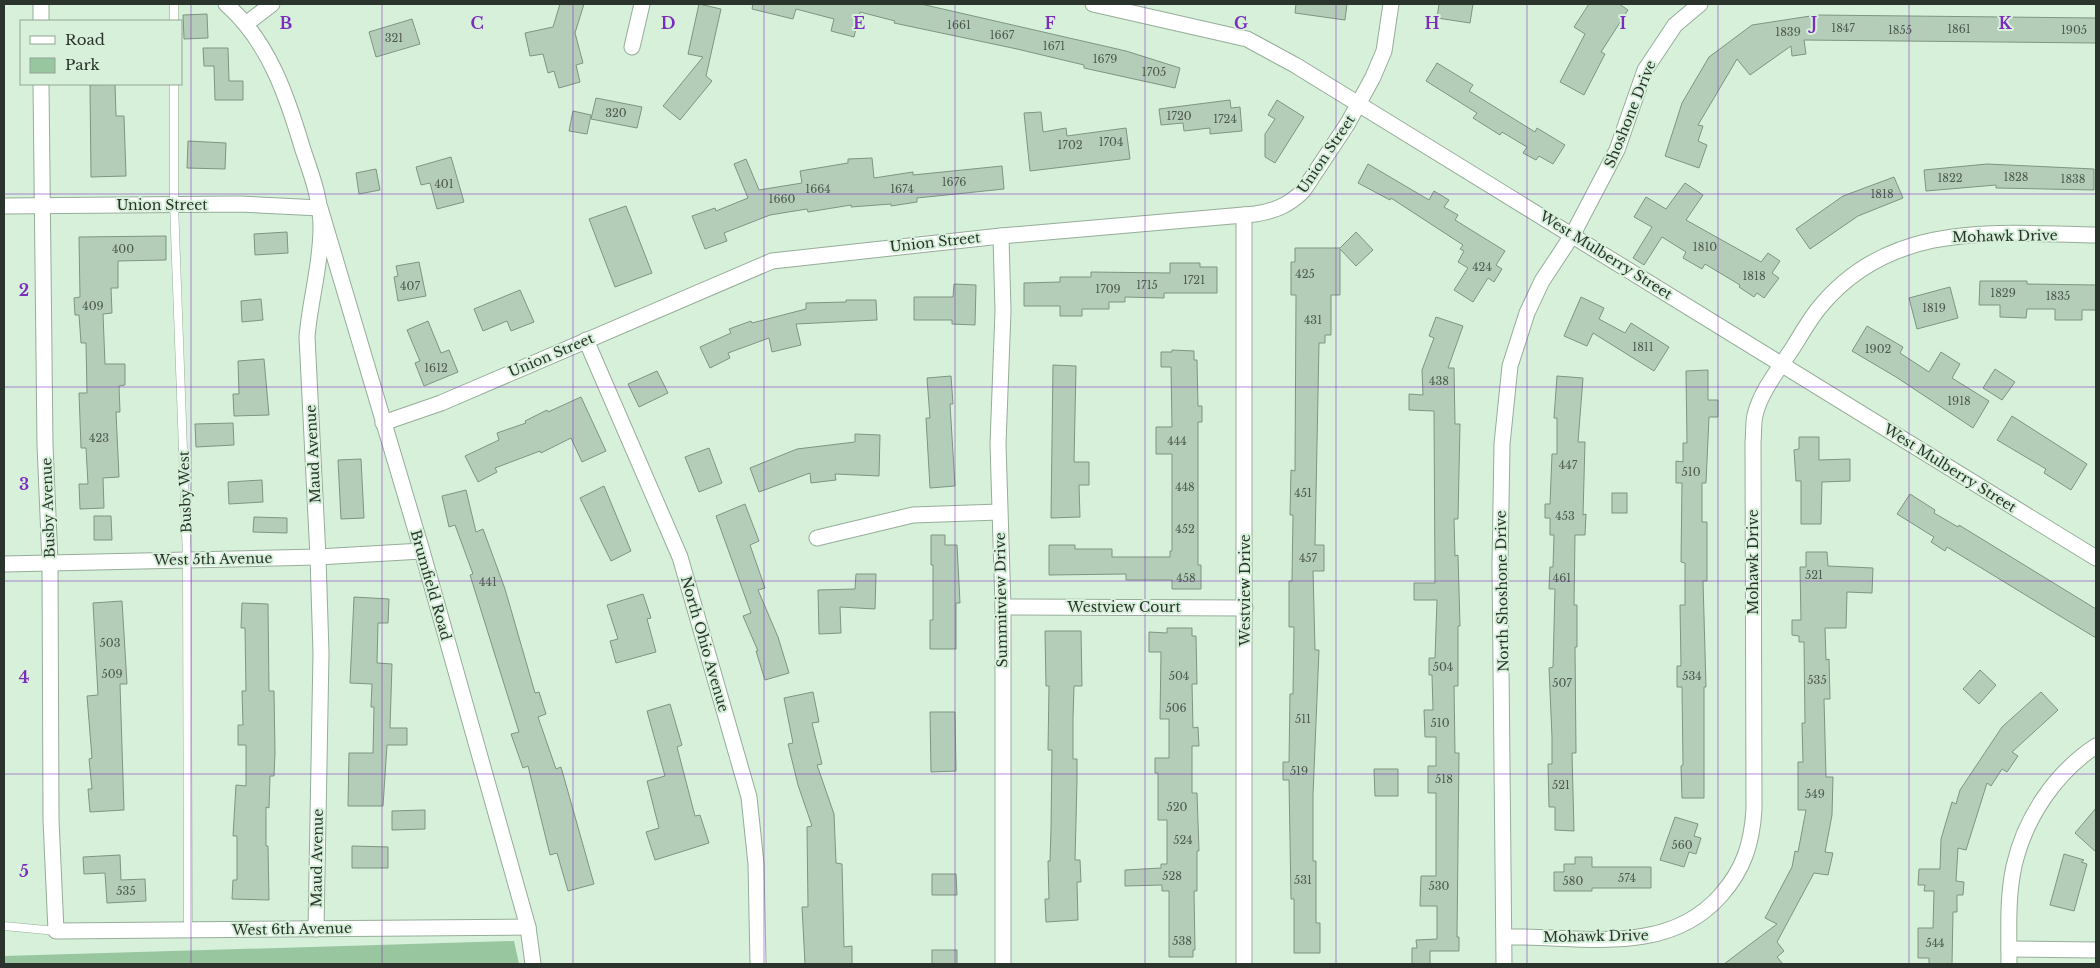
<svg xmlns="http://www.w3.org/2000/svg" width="2100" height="968" font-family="'Libre Baskerville',serif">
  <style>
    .green { fill: #97c69f }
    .building { fill: #b4cdb8; stroke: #7e9581 }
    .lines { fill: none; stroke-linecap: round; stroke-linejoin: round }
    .service-casing { stroke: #96ad99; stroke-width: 9 }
    .minor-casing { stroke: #96ad99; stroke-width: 17 }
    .service { stroke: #fff; stroke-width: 8 }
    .minor { stroke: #fff; stroke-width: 15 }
    .grid { fill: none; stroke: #7b2cbf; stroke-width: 1; stroke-opacity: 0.55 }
    .labels { text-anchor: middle; stroke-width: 4; stroke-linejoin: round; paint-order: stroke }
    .number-label { font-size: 11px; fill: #4d5a4f }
    .street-label { font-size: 14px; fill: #2b342c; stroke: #d7f0da }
    .grid-label { font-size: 16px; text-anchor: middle; font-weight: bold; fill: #7b2cbf; stroke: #d7f0da; stroke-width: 4; stroke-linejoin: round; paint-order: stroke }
  </style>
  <rect width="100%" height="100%" fill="#d7f0da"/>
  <!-- green -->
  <polygon class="green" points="514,941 519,964 4,963 4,956"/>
  <!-- building -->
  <g class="building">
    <polygon points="560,4 584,4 575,33 583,63 576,65 580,82 559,88 554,71 548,73 543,54 530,56 525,33 553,27"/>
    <polygon points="699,4 721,9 706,76 712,81 680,120 663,106 703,57 688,54"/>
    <polygon points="753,4 921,4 1126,51 1180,68 1175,88 1084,68 1084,65 1017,49 894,23 895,21 860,12 854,37 831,31 834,19 796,9 793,19 752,9"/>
    <polygon points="1296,4 1347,4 1345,20 1295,13"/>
    <polygon points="1439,4 1473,4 1470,23 1437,18"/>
    <polygon points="1589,4 1619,4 1628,10 1601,52 1605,54 1584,95 1560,82 1585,34 1574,27"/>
    <polygon points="207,14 208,38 184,39 183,15"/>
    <polygon points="1817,15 2096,18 2096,43 1804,40 1806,54 1792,56 1791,46 1750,75 1737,59 1698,125 1703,126 1698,141 1707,145 1699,168 1665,156 1682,103 1709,57 1752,25"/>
    <polygon points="412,19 420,44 376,57 369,32"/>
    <polygon points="203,48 228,48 229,81 243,81 243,100 215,100 214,66 204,66"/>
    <polygon points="1437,63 1473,85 1469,91 1535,132 1537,128 1565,145 1553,164 1539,156 1536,160 1523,153 1527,147 1502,132 1500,135 1473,118 1477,113 1426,81"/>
    <polygon points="115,84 116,116 124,116 126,176 91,177 90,85"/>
    <polygon points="596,98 642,107 637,128 591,119"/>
    <polygon points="1230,100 1231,108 1240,107 1242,131 1210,134 1210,128 1184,131 1183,123 1161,125 1159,109"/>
    <polygon points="1277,100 1304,117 1275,163 1265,157 1265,134 1275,119 1268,115"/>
    <polygon points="573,111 591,115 587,134 569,131"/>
    <polygon points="1041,112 1043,132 1066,128 1067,136 1126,128 1130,159 1030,171 1024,113"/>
    <polygon points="188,141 226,143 225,169 187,168"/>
    <polygon points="451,157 464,202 437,209 430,183 421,185 416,167"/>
    <polygon points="872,158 874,178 913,172 913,175 1002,166 1004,189 917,198 917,202 891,206 891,204 851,207 851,205 808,212 807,209 770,215 724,233 727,241 705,249 692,216 715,208 716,211 748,198 734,164 746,159 759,190 802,183 800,171 848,163 848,159"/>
    <polygon points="1368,164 1429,200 1434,191 1449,200 1444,207 1458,215 1455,220 1505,251 1496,265 1502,269 1494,282 1488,278 1473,302 1454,290 1468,268 1458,262 1464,251 1460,249 1463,245 1391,198 1390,200 1358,183"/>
    <polygon points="1987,164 2094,169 2094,190 1996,188 1996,185 1926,191 1924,170"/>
    <polygon points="376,169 380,190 359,194 356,173"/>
    <polygon points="1894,177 1903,198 1858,216 1810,249 1796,229 1843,196"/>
    <polygon points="1685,183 1703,195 1686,220 1761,262 1768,253 1780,261 1772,273 1779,278 1764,298 1757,293 1754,297 1739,287 1740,285 1705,264 1702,269 1683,258 1686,252 1662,237 1644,265 1633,258 1652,227 1634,217 1646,197 1666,209"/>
    <polygon points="626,206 652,273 615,287 589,219"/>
    <polygon points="287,232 288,253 255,255 254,234"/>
    <polygon points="1356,232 1373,250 1356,266 1340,249 1340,295 1331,295 1331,335 1325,335 1325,343 1319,343 1315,545 1324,545 1324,571 1313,571 1315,650 1319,650 1313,795 1313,861 1316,861 1316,923 1320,923 1320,953 1294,953 1294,899 1291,899 1289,780 1283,780 1283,762 1289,762 1290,694 1293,694 1294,627 1289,627 1289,581 1292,581 1293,515 1290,515 1291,470 1295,471 1296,295 1291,295 1291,262 1295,262 1295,248 1340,248"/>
    <polygon points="166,236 166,260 118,261 118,288 111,288 112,313 103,314 105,364 125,364 125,385 119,386 120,412 116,412 119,477 103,478 104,508 80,509 79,484 88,484 86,448 81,448 79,393 87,393 86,343 81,343 79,315 75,315 74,298 80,297 79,237"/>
    <polygon points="419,262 426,296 398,301 394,277 398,276 396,266"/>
    <polygon points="1170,263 1200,263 1200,267 1217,267 1217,293 1164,293 1164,298 1125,297 1125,302 1109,302 1109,309 1082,309 1082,316 1060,316 1060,306 1024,306 1024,283 1060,282 1060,277 1091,277 1091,272 1170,273"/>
    <polygon points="1980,281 2027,281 2027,284 2096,285 2096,310 2082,310 2082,320 2055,320 2055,309 2027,309 2026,318 2000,317 2000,305 1979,305"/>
    <polygon points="954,284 976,285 975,325 952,324 952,320 914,320 914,297 953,297"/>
    <polygon points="1950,287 1958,318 1917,329 1909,298"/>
    <polygon points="520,290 534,322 511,331 507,321 483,331 474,309"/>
    <polygon points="1581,297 1604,308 1599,319 1625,333 1631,323 1669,347 1654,371 1593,333 1587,346 1564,336"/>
    <polygon points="261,299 263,320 242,322 241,301"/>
    <polygon points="846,300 876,300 877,320 796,324 801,345 772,352 769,338 728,353 730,358 710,368 700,347 731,333 729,329 751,321 752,323 806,309 806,303 846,302"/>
    <polygon points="1436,317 1463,326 1448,368 1454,368 1455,424 1460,424 1458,519 1454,519 1455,556 1458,555 1460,626 1458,626 1458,686 1454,686 1455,753 1459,753 1457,937 1459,937 1459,951 1430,951 1430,964 1412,964 1412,948 1417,948 1416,940 1437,939 1437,906 1420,906 1421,876 1436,876 1436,793 1428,793 1428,766 1436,766 1436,737 1425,737 1424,710 1433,710 1432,675 1429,675 1429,658 1435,658 1437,600 1414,600 1414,583 1435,583 1434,411 1409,410 1409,394 1423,395 1422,370 1434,338 1429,336"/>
    <polygon points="428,321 441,353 449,350 458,372 424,386 415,363 420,361 407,330"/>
    <polygon points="1867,326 1903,347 1900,353 1929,372 1941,352 1960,364 1952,378 1989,401 1973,428 1896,377 1852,351"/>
    <polygon points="1172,350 1194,351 1194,360 1197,360 1198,406 1202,406 1202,422 1198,422 1198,565 1201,565 1201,589 1172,589 1172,580 1126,580 1126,574 1049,575 1049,545 1075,545 1075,549 1112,549 1112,557 1170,557 1170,551 1172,551 1172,454 1156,454 1156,427 1172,427 1171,367 1161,367 1161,352 1172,352"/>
    <polygon points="264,359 269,415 234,416 233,394 239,394 238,361"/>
    <polygon points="1053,365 1076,366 1074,462 1089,462 1089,485 1079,485 1080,517 1051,518"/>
    <polygon points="1995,369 2015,382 2002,400 1983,388"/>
    <polygon points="1708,370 1708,400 1718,400 1718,417 1709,417 1706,483 1702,483 1702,522 1707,522 1707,581 1703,581 1706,687 1704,687 1704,798 1682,798 1681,766 1683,765 1682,687 1677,687 1677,666 1681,666 1680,605 1685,605 1685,563 1681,562 1682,483 1676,483 1676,461 1683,462 1683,443 1687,443 1686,371"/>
    <polygon points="657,371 668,393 639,407 628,384"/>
    <polygon points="951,376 953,404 950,404 955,486 930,488 926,418 930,418 927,378"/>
    <polygon points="1557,376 1583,378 1578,442 1585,442 1583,515 1586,514 1585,535 1575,535 1574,605 1577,605 1577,647 1575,647 1576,753 1572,753 1574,831 1555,830 1555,807 1549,807 1548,764 1552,764 1552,737 1549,668 1553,667 1555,589 1549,589 1550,567 1553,567 1554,535 1550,535 1550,518 1545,518 1545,504 1550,504 1552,454 1557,454 1557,418 1554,418"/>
    <polygon points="581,397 606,451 582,462 571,438 541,453 540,451 495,468 497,472 478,482 465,456 499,440 497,433 526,423 525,421 547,410 548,412"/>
    <polygon points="2012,416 2087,464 2071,490 2044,473 2046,469 1997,440"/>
    <polygon points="233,423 234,445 196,447 195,424"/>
    <polygon points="855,434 880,435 879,476 835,474 836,480 811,483 810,473 759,492 750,468 797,449 855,442"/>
    <polygon points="1799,437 1819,437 1819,460 1850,459 1850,481 1822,482 1821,524 1801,524 1801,481 1796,481 1794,450 1799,449"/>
    <polygon points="709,448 722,483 699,492 685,457"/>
    <polygon points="361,459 364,518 341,519 338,460"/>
    <polygon points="262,480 263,502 229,504 228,482"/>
    <polygon points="604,486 631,551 611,561 580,498"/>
    <polygon points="466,490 476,532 483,529 505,589 535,693 539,692 546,714 538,717 556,769 561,767 594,884 568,891 557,853 550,855 528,766 523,768 511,734 519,732 470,575 473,574 455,525 449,527 442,496"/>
    <rect x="1612" y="493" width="15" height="20"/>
    <polygon points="1910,494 1935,510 1934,513 1958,527 1959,525 2096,609 2096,638 1947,547 1945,551 1931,542 1934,537 1897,514"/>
    <polygon points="745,504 759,541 750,545 765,588 758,590 778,637 789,673 765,680 756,651 758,651 743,616 751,613 716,516"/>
    <polygon points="94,516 111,516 112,540 94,540"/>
    <polygon points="254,517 287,518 287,533 253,532"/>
    <polygon points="931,535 945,535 945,545 957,545 960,603 956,603 956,649 930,649 930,620 933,620 933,565 931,565"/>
    <polygon points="1806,552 1827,552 1828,566 1873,568 1872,593 1847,592 1846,628 1825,628 1826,660 1829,659 1830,699 1824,699 1826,777 1833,777 1832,815 1825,852 1833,853 1828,875 1814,873 1777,942 1784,951 1777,957 1783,964 1724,964 1777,924 1765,918 1792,867 1795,851 1798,852 1806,810 1798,810 1798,762 1803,762 1802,723 1805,723 1804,642 1799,642 1799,636 1792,635 1792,620 1801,620 1800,567 1806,567"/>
    <polygon points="856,574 876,574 875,609 840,607 841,633 819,634 818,590 855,589"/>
    <polygon points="643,594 651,618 647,619 656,652 616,663 610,641 618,639 607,605"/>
    <polygon points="354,597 389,599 388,623 378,623 377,663 392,664 390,728 407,728 407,745 387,745 383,806 348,806 349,753 373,753 374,707 371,707 372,684 350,683"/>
    <polygon points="122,601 127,684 120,684 124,810 90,812 88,789 92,789 89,759 92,758 87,696 98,695 93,603"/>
    <polygon points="242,603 268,604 269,691 274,691 275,753 274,776 270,776 269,808 266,807 266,846 268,846 269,900 232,899 233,880 237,880 237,836 233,836 236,785 246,786 246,745 238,745 238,725 243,725 242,691 246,691 245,628 241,628"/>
    <polygon points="1167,628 1192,628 1192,636 1196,636 1197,684 1192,684 1193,728 1198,727 1199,746 1192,746 1192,793 1197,793 1199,851 1197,851 1197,891 1194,891 1195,950 1193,950 1193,957 1169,957 1169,891 1162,891 1162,885 1125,886 1125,870 1161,868 1161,864 1167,864 1167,820 1158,820 1158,773 1155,773 1155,758 1169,758 1169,719 1160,719 1161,652 1149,652 1149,632 1167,633"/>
    <polygon points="1045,631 1081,631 1082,686 1074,686 1073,718 1073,759 1077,759 1077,780 1075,860 1080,860 1081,882 1077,882 1078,920 1046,922 1045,899 1049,899 1048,861 1050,861 1051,829 1052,750 1048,750 1049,686 1046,686"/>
    <polygon points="1980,670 1996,685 1979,704 1963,689"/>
    <polygon points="813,692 819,722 812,723 822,764 817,765 834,814 836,863 842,864 844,947 852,946 852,964 805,964 802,907 808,907 807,827 812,826 798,785 788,744 793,743 784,698"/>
    <polygon points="2041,692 2058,710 2012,752 2018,756 2007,772 2002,769 1991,786 1987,783 1966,850 1958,848 1956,881 1964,882 1963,895 1957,895 1957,912 1953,912 1952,964 1929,964 1929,958 1918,958 1918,928 1933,928 1934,891 1924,891 1925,885 1918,885 1919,869 1940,869 1941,839 1952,802 1956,804 1960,790 2002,727"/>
    <polygon points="670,704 682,745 677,747 695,816 700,815 709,843 655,860 646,832 659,828 647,781 665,776 647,711"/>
    <polygon points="930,712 955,712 956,771 931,772"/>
    <polygon points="1374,769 1398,769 1398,796 1375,796"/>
    <polygon points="2096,808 2096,852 2075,833"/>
    <polygon points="425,810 425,829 392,830 392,811"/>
    <polygon points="1675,817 1698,824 1694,836 1701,838 1696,854 1689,852 1684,867 1660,860"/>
    <polygon points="352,846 388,847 388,868 352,868"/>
    <polygon points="2064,854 2084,860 2081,862 2087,864 2074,911 2050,905"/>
    <polygon points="120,855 121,880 145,879 146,901 107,903 105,873 84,874 83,857"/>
    <polygon points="1575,857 1592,857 1592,867 1651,867 1651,888 1592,888 1592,891 1554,891 1554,872 1564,872 1564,864 1575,864"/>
    <polygon points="932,874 956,874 957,895 932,895"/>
    <rect x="932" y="950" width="25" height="14"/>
  </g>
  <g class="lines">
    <defs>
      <g id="service">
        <polyline points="174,4 174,21"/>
        <polyline points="174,84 174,204 187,559 188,930"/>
        <polyline points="4,926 56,931"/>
      </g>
      <g id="minor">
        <polyline points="41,4 41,21"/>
        <path d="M226,4C269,42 287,96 303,150C312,176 321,200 321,228C321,265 310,300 307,337L318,557L321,653L316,929"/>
        <polyline points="1093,4 1247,39 1295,65 2096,558"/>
        <polyline points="246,24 272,4"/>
        <polyline points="632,47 642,4"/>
        <polyline points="41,84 45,445 50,562 51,820 56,931 528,927"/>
        <polyline points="4,206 239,204 320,208 422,551 528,927 533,964"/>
        <polyline points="1244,215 1244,964"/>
        <polyline points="1001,236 1003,311 998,444 1003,607 1003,964"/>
        <polyline points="586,340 680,557 749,797 756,864 758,964"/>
        <path d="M383,423L441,403L772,261L1001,236L1255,214C1275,211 1289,205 1303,191L1348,123L1373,77L1384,51L1391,4"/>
        <polyline points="817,538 913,515 999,512"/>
        <polyline points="4,564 318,557 422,551"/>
        <polyline points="1003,607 1245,608"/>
        <path d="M1505,937C1579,935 1666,958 1721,895C1744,869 1752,843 1754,809L1753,442C1754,433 1753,424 1755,415C1761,390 1780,368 1794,346C1802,333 1810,319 1819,308C1890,220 1996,233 2096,235"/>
        <polyline points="2009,949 2096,950"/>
        <polyline points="1504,964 1500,566 1502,444 1510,366 1527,313 1542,281 1573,234 1617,150 1645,70 1675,25 1700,4"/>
        <path d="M2009,964C2009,932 2007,898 2014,866C2025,818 2055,773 2096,746"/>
      </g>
    </defs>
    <!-- service casing -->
    <use href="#service" class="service-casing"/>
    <!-- minor casing -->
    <use href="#minor" class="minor-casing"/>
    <!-- service -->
    <use href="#service" class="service"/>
    <!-- minor -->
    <use href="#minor" class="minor"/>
  </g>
  <!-- grid -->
  <path class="grid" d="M191,4V964M382,4V964M573,4V964M764,4V964M955,4V964M1145,4V964M1336,4V964M1527,4V964M1718,4V964M1909,4V964M4,194H2096M4,387H2096M4,581H2096M4,774H2096"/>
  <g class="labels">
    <!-- number labels -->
    <g class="number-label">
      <text x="959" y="29">1661</text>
      <text x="1843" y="32">1847</text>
      <text x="1959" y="33">1861</text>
      <text x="1900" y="34">1855</text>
      <text x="2074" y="34">1905</text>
      <text x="1788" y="36">1839</text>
      <text x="1002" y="39">1667</text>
      <text x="394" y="42">321</text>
      <text x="1054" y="50">1671</text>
      <text x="1105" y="63">1679</text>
      <text x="1154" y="76">1705</text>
      <text x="616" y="117">320</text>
      <text x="1179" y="120">1720</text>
      <text x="1225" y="123">1724</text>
      <text x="1111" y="146">1704</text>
      <text x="1070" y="149">1702</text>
      <text x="2016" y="181">1828</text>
      <text x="1950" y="182">1822</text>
      <text x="2073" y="183">1838</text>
      <text x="954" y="186">1676</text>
      <text x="444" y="188">401</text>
      <text x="818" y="193">1664</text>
      <text x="902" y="193">1674</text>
      <text x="1882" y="198">1818</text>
      <text x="782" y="203">1660</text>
      <text x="1705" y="251">1810</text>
      <text x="123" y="253">400</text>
      <text x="1482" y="271">424</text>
      <text x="1305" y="278">425</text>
      <text x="1754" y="280">1818</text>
      <text x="1194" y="284">1721</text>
      <text x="1147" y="289">1715</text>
      <text x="410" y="290">407</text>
      <text x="1108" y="293">1709</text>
      <text x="2003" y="297">1829</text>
      <text x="2058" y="300">1835</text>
      <text x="93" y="310">409</text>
      <text x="1934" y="312">1819</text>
      <text x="1313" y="324">431</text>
      <text x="1643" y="351">1811</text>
      <text x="1878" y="353">1902</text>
      <text x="436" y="372">1612</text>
      <text x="1439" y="385">438</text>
      <text x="1959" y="405">1918</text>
      <text x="99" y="442">423</text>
      <text x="1177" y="445">444</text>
      <text x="1568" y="469">447</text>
      <text x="1691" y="476">510</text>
      <text x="1185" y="491">448</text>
      <text x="1303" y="497">451</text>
      <text x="1565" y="520">453</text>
      <text x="1185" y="533">452</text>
      <text x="1308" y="562">457</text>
      <text x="1814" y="579">521</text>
      <text x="1186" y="582">458</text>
      <text x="1562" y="582">461</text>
      <text x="488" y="586">441</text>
      <text x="110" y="647">503</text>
      <text x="1443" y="671">504</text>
      <text x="112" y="678">509</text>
      <text x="1179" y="680">504</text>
      <text x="1692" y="680">534</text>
      <text x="1817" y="684">535</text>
      <text x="1562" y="687">507</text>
      <text x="1176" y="712">506</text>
      <text x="1303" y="723">511</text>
      <text x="1440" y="727">510</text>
      <text x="1299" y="775">519</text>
      <text x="1444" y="783">518</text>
      <text x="1561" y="789">521</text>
      <text x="1815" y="798">549</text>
      <text x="1177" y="811">520</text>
      <text x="1183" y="844">524</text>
      <text x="1682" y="849">560</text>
      <text x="1172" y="880">528</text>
      <text x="1627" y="882">574</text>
      <text x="1303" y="884">531</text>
      <text x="1573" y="885">580</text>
      <text x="1439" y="890">530</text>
      <text x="126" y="895">535</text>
      <text x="1182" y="945">538</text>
      <text x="1935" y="947">544</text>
    </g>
    <!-- street labels -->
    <g class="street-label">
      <text transform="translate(1630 114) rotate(-68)" y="5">Shoshone Drive</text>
      <text transform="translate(1326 154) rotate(-56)" y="5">Union Street</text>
      <text x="162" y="210">Union Street</text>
      <text transform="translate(2005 236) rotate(-1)" y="5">Mohawk Drive</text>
      <text transform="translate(935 242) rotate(-6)" y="5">Union Street</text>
      <text transform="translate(1606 255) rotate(32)" y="5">West Mulberry Street</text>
      <text transform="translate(551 355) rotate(-23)" y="5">Union Street</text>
      <text transform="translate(313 454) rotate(-93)" y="5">Maud Avenue</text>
      <text transform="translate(1950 468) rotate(32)" y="5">West Mulberry Street</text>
      <text transform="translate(185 492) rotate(-92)" y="5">Busby West</text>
      <text transform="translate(48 508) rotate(-92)" y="5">Busby Avenue</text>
      <text transform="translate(213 559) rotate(-1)" y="5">West 5th Avenue</text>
      <text transform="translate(1753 562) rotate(-90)" y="5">Mohawk Drive</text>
      <text transform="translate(431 585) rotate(74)" y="5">Brumfield Road</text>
      <text transform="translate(1245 590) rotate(-90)" y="5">Westview Drive</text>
      <text transform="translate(1502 591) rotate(-91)" y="5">North Shoshone Drive</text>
      <text transform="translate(1001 600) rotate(-91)" y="5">Summitview Drive</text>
      <text x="1124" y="612">Westview Court</text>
      <text transform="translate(705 644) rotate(74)" y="5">North Ohio Avenue</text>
      <text transform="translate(317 858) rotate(-89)" y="5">Maud Avenue</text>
      <text transform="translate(292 929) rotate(-1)" y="5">West 6th Avenue</text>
      <text transform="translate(1596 936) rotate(-1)" y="5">Mohawk Drive</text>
    </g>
  </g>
  <g class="grid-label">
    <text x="286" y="29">B</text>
    <text x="477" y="29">C</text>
    <text x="668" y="29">D</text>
    <text x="859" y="29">E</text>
    <text x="1050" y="29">F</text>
    <text x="1241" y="29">G</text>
    <text x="1432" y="29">H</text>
    <text x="1623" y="29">I</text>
    <text x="1814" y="29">J</text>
    <text x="2005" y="29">K</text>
    <text x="24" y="296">2</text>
    <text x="24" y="490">3</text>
    <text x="24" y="683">4</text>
    <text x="24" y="877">5</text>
  </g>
  <!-- border -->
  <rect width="2100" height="968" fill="none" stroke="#2b342c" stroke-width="10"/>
  <!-- legend -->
  <rect x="20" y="20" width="162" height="65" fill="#d7f0da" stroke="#92a594"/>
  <rect x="30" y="36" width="25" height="8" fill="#ffffff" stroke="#92a594"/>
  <text x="65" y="45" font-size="15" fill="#2b342c">Road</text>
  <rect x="30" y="58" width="25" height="15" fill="#97c69f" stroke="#92a594"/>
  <text x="65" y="70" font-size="15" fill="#2b342c">Park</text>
</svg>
